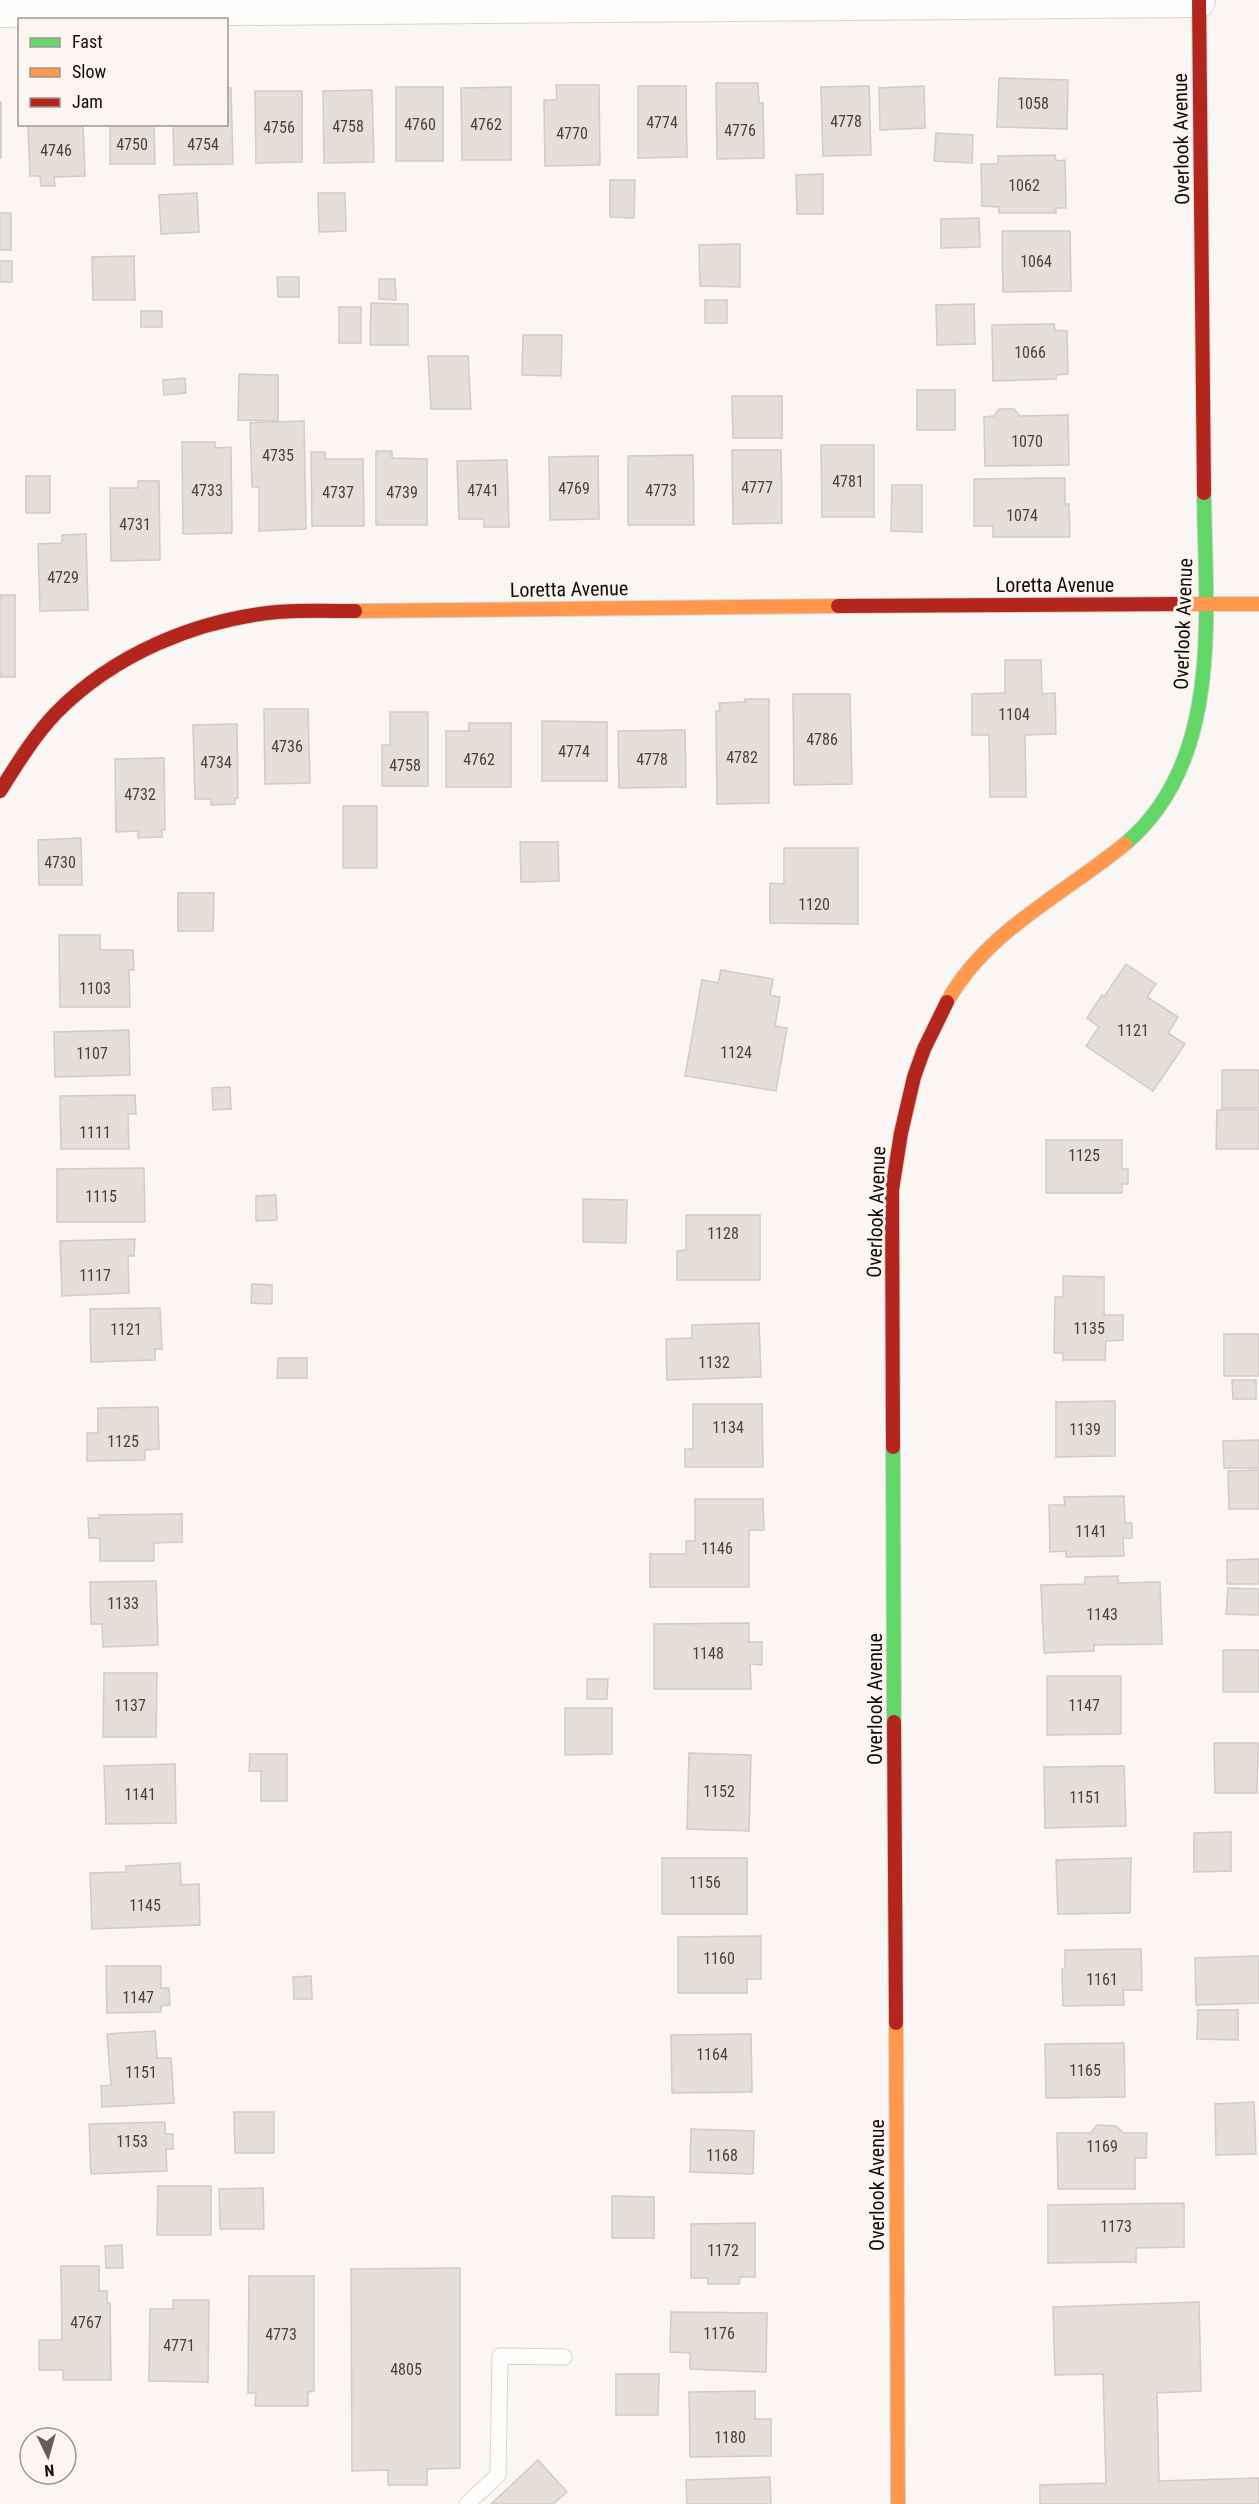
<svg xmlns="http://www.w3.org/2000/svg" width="1259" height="2504" font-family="'Roboto Condensed',sans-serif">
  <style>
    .building { fill: #e6ded8; stroke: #d2cbc6; stroke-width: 1.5 }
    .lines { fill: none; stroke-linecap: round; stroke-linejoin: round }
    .lane-casing { stroke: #dbd3ce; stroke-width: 17 }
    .street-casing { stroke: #dbd3ce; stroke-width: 34 }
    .fast-casing { stroke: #dbd3ce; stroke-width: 16 }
    .slow-casing { stroke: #dbd3ce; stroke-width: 16 }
    .jam-casing { stroke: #dbd3ce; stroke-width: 16 }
    .lane { stroke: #fefefd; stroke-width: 15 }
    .street { stroke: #fefefd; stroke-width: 32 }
    .fast { stroke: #63d668; stroke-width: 14 }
    .slow { stroke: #ff974d; stroke-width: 14 }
    .jam { stroke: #b3261e; stroke-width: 14 }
    .labels { text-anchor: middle; stroke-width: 6; stroke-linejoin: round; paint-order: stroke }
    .number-label { font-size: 16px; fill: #4b413b }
    .street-label { font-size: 20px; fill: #140a04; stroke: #fcf5f1 }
  </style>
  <rect width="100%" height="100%" fill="#f9f6f4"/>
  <!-- building -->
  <g class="building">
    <polygon points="999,78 1068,80 1067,129 997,127"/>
    <polygon points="716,83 758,83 759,103 763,103 764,158 717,159"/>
    <polygon points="556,85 599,85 600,165 545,166 544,100 557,100"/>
    <polygon points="638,86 686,86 687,157 638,158"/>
    <polygon points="869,86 871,155 823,156 821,87"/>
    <polygon points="924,86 925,128 880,130 879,88"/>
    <rect x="396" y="87" width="47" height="74"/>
    <polygon points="511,87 511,160 462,160 461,88"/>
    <polygon points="226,88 231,88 233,164 174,165 173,124 226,124"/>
    <polygon points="372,90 374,162 324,163 323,91"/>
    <polygon points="255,91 302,91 302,162 256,163"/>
    <rect x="0" y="102" width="1" height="56"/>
    <polygon points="28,124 83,124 85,176 54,177 55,186 41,186 40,176 30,176"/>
    <polygon points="110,124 154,124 155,164 110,164"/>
    <polygon points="936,133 973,135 972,163 934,161"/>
    <polygon points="1055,155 1056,161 1065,160 1066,208 1056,208 1056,213 999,213 999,207 982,206 981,164 998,164 998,156"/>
    <polygon points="823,174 823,214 797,214 796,175"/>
    <polygon points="610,180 635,180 634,218 610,217"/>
    <polygon points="197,193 199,232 161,234 159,195"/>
    <polygon points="318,193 345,193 346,231 319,232"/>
    <rect x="0" y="213" width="11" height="37"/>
    <polygon points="979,218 980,247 941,248 941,219"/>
    <polygon points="1002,231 1070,231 1071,291 1003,292"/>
    <polygon points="740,244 740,287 700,286 699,245"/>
    <polygon points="134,256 135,300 93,300 92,257"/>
    <rect x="0" y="261" width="12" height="21"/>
    <polygon points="277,277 299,277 299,297 278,297"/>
    <polygon points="379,279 395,279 396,300 379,299"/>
    <rect x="705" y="300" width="22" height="23"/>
    <polygon points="371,303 408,304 408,345 370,345"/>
    <polygon points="974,304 975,344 937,345 936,305"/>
    <rect x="339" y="307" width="22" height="36"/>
    <rect x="141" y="311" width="21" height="16"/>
    <polygon points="1054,324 1055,330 1067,331 1068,374 1056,375 1056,379 993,381 992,325"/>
    <polygon points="523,335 562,335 561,376 522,375"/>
    <polygon points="428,356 468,356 471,409 431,409"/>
    <polygon points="239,374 278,375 278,421 238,420"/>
    <polygon points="185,378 186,393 164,395 163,380"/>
    <rect x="917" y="390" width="38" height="40"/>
    <polygon points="732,396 782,396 782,438 733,438"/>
    <polygon points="999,409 1014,409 1020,416 1068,415 1069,465 985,466 984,417 994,416"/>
    <polygon points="304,421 306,529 259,531 259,487 252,487 250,423"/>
    <polygon points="182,442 215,442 215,448 231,447 232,533 183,534"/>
    <polygon points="821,445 874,445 874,517 822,517"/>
    <polygon points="732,450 781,450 782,523 733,524"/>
    <polygon points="376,451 392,451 392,458 427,459 427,525 376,525"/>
    <polygon points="311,452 325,452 325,459 363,459 364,526 312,526"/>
    <polygon points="693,455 694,525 628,525 628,456"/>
    <polygon points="598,456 599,519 550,520 549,457"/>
    <polygon points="507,460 509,527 484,527 484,519 459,519 457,461"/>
    <rect x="26" y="476" width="24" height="37"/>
    <polygon points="1065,478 1065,504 1069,504 1070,537 993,537 993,526 974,526 974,479"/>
    <polygon points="138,481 159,481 160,560 111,561 110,488 138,488"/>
    <polygon points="892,485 922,485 922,532 891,531"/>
    <polygon points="86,534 88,610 40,611 38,544 62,543 62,535"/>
    <rect x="0" y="595" width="15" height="82"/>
    <polygon points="1005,660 1041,660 1042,694 1055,693 1056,734 1025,735 1026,797 990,797 989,735 972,735 972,694 1005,693"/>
    <polygon points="793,694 850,694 852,784 794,785"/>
    <polygon points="745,699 769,699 769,803 717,804 716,711 720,711 719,703 745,702"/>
    <polygon points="264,709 308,709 310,783 265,784"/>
    <polygon points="390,712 428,712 428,786 382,786 382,745 390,745"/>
    <polygon points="542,721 607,722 607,781 542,781"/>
    <polygon points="469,723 511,723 511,787 446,787 446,731 469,731"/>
    <polygon points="237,724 238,798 235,799 235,804 211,805 211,799 195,799 193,725"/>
    <polygon points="685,730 686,787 619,788 618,731"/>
    <polygon points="164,758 165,830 162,830 162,837 138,838 138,831 116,832 115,759"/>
    <rect x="343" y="806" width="34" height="62"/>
    <polygon points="81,838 82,885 39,885 38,840"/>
    <polygon points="520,842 558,842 559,881 521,882"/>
    <polygon points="784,848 858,848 858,924 770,923 770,883 784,884"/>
    <polygon points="178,893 214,893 213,931 178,931"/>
    <polygon points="59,935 100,935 100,950 133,950 134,970 129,970 130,1007 60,1007"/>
    <polygon points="1126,964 1156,984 1147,997 1178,1017 1168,1033 1185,1044 1153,1091 1086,1046 1099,1027 1087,1018 1102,995 1104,997"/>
    <polygon points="721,970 773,979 770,995 780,997 775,1026 787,1028 776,1091 685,1076 702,980 718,983"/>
    <polygon points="129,1030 130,1075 55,1077 54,1032"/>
    <rect x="1222" y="1070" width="37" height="38"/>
    <polygon points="230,1087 231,1109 213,1110 212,1088"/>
    <polygon points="135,1095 136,1114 128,1114 129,1149 61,1149 60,1096"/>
    <polygon points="1217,1110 1259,1110 1259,1149 1216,1149"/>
    <polygon points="1046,1140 1122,1140 1122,1169 1128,1169 1128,1184 1122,1184 1122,1193 1046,1193"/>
    <polygon points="144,1168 145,1222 57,1222 57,1169"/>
    <polygon points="276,1195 277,1220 256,1221 256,1196"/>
    <polygon points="583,1199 627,1200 626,1243 583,1242"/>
    <polygon points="686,1215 760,1215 760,1280 677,1280 677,1251 686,1250"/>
    <polygon points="135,1239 134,1256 128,1256 129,1293 62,1296 60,1241"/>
    <polygon points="1063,1276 1104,1277 1104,1315 1123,1315 1123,1340 1106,1341 1105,1360 1063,1360 1063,1353 1054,1353 1055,1297 1063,1297"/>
    <polygon points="252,1284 272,1285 272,1304 251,1303"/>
    <polygon points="160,1308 162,1349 155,1349 155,1360 91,1362 90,1309"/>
    <polygon points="759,1323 761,1377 667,1380 666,1339 692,1338 692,1325"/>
    <rect x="1224" y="1334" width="35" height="42"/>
    <polygon points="278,1358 307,1358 307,1378 277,1378"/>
    <polygon points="1232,1380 1256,1380 1256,1399 1233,1399"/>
    <polygon points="1115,1401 1115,1456 1056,1457 1056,1402"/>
    <polygon points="693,1404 762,1404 763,1467 685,1467 685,1449 693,1449"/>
    <polygon points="158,1407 159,1449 145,1450 145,1460 87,1461 87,1433 98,1433 98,1408"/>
    <polygon points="1259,1440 1259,1468 1224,1468 1223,1441"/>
    <polygon points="1259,1470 1259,1509 1229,1509 1228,1471"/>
    <polygon points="1124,1496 1125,1523 1132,1523 1132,1538 1123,1538 1124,1556 1066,1557 1066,1551 1050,1552 1049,1505 1065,1505 1064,1497"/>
    <polygon points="695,1499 763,1499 764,1530 749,1530 749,1587 650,1587 650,1554 686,1554 686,1541 695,1541"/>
    <polygon points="182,1514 182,1542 154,1543 154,1561 100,1561 100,1538 89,1538 88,1518 100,1518 99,1515"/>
    <polygon points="1259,1559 1259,1584 1227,1584 1227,1560"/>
    <polygon points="1118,1576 1118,1583 1160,1582 1162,1644 1094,1645 1094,1651 1044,1653 1041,1585 1085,1584 1085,1577"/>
    <polygon points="156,1581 158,1645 103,1647 102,1624 91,1624 90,1582"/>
    <polygon points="1228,1588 1259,1589 1259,1615 1226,1614"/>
    <polygon points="749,1623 749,1642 762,1642 762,1665 750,1664 751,1689 654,1689 654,1624"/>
    <rect x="1223" y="1650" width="36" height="42"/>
    <polygon points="104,1673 157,1673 156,1737 103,1737"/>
    <polygon points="1047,1676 1121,1676 1121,1734 1047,1735"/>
    <polygon points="587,1679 608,1679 607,1699 587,1699"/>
    <polygon points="565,1708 612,1708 612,1754 565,1755"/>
    <polygon points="1214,1743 1258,1743 1257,1793 1215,1793"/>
    <polygon points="689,1753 751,1755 749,1831 687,1829"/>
    <polygon points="250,1754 287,1754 287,1801 261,1801 261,1771 249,1771"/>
    <polygon points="175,1764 176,1823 106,1824 104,1766"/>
    <polygon points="1124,1766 1126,1826 1045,1828 1044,1767"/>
    <polygon points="1231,1832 1231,1871 1194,1872 1194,1833"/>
    <rect x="662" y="1858" width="85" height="56"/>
    <polygon points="1131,1858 1130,1913 1058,1914 1056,1860"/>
    <polygon points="180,1863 181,1885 199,1884 200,1925 92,1929 90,1873 126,1872 126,1866"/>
    <polygon points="761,1936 761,1979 747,1979 747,1993 678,1993 678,1937"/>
    <polygon points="1141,1949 1142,1990 1123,1990 1124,2005 1063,2006 1062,1969 1065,1968 1065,1950"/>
    <polygon points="1259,1956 1259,2003 1196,2005 1195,1958"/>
    <polygon points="106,1966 161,1966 161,1988 169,1988 170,2005 161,2006 161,2012 107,2013"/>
    <polygon points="311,1976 312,1999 294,1999 293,1977"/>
    <polygon points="1198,2010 1238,2010 1238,2040 1197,2039"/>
    <polygon points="155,2031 157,2058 171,2058 174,2103 102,2107 101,2086 111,2085 107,2034"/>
    <polygon points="751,2034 752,2092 672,2093 671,2035"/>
    <polygon points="1124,2043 1125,2097 1046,2098 1045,2044"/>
    <polygon points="1254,2102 1256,2154 1216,2155 1215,2104"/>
    <polygon points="234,2112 274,2112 274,2153 235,2153"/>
    <polygon points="165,2122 165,2134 173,2134 173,2149 166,2149 167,2171 91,2174 89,2124"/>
    <polygon points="1097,2125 1116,2126 1124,2133 1147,2133 1146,2158 1135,2158 1135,2189 1058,2189 1057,2133 1091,2133"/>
    <polygon points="691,2129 754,2131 753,2174 690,2172"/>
    <polygon points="158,2186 211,2186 211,2235 157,2235"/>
    <polygon points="263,2188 264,2229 220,2229 219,2189"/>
    <polygon points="612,2196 654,2197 654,2238 612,2238"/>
    <polygon points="1184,2203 1184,2247 1136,2248 1136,2262 1048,2263 1048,2205"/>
    <polygon points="755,2223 755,2277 740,2277 739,2284 708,2284 708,2278 691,2278 691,2224"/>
    <polygon points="122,2245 123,2268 106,2268 105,2246"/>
    <polygon points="61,2266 99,2266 99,2291 107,2291 107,2303 110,2303 111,2380 63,2380 63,2370 39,2370 39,2340 62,2340"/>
    <polygon points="460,2268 460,2468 427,2469 427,2485 388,2485 388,2470 352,2471 351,2269"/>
    <polygon points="249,2276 314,2276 314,2391 308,2392 308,2406 255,2406 256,2393 248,2393"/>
    <polygon points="173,2300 209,2300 208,2382 149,2381 150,2309 173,2309"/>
    <polygon points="1199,2302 1201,2391 1157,2393 1159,2481 1259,2478 1259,2504 1040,2504 1040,2485 1106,2483 1103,2374 1055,2375 1053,2307"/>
    <polygon points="671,2312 767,2313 766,2372 690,2369 690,2353 670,2352"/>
    <polygon points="616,2374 659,2374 658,2415 616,2415"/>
    <polygon points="755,2391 755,2419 771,2419 771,2456 690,2457 689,2392"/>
    <polygon points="538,2460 567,2492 553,2504 491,2504"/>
    <polygon points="770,2477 771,2504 687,2504 686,2480"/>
  </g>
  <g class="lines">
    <defs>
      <polyline id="lane" points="467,2504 498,2475 500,2356 564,2357"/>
      <polyline id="street" points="0,11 1199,1"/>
      <g id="fast">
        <path d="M1125,844C1225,760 1205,610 1204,493"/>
        <polyline points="893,1447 894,1722"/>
      </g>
      <g id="slow">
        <polyline points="1180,604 1259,604"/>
        <polyline points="355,611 838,606"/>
        <path d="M947,1002C986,931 1064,894 1125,844"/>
        <polyline points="896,2023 898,2504"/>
      </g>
      <g id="jam">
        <polyline points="1199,0 1204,493"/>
        <polyline points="838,606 1180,604"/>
        <path d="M0,791C17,764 34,736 56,713C114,654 196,620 277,612C303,610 330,611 355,611"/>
        <polyline points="893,1447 892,1190 901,1133 914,1077 924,1049 947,1002"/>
        <polyline points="894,1722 896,2023"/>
      </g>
    </defs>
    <!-- lane casing -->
    <use href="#lane" class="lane-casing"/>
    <!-- street casing -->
    <use href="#street" class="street-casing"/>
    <!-- fast casing -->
    <use href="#fast" class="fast-casing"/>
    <!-- slow casing -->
    <use href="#slow" class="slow-casing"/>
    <!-- jam casing -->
    <use href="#jam" class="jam-casing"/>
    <!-- lane -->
    <use href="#lane" class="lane"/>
    <!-- street -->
    <use href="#street" class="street"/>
    <!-- fast -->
    <use href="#fast" class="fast"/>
    <!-- slow -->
    <use href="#slow" class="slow"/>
    <!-- jam -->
    <use href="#jam" class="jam"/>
  </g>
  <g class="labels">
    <!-- number labels -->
    <g class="number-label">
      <text x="1033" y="109">1058</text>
      <text x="846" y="127">4778</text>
      <text x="662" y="128">4774</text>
      <text x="420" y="130">4760</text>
      <text x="486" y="130">4762</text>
      <text x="348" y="132">4758</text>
      <text x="279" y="133">4756</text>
      <text x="740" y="136">4776</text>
      <text x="572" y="139">4770</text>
      <text x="132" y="150">4750</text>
      <text x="203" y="150">4754</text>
      <text x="56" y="156">4746</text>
      <text x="1024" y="191">1062</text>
      <text x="1036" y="267">1064</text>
      <text x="1030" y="358">1066</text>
      <text x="1027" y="447">1070</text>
      <text x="278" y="461">4735</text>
      <text x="848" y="487">4781</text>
      <text x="757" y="493">4777</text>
      <text x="574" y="494">4769</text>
      <text x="207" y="496">4733</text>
      <text x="483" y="496">4741</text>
      <text x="661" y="496">4773</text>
      <text x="338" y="498">4737</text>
      <text x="402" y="498">4739</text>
      <text x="1022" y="521">1074</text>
      <text x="135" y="530">4731</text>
      <text x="63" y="583">4729</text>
      <text x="1014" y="720">1104</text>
      <text x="822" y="745">4786</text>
      <text x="287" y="752">4736</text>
      <text x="574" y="757">4774</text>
      <text x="742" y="763">4782</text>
      <text x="479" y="765">4762</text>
      <text x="652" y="765">4778</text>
      <text x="216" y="768">4734</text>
      <text x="405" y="771">4758</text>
      <text x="140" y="800">4732</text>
      <text x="60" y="868">4730</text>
      <text x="814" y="910">1120</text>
      <text x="95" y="994">1103</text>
      <text x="1133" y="1036">1121</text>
      <text x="736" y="1058">1124</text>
      <text x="92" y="1059">1107</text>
      <text x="95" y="1138">1111</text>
      <text x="1084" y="1161">1125</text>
      <text x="101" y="1202">1115</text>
      <text x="723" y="1239">1128</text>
      <text x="95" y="1281">1117</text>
      <text x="1089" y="1334">1135</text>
      <text x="126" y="1335">1121</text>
      <text x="714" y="1368">1132</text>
      <text x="728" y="1433">1134</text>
      <text x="1085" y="1435">1139</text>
      <text x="123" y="1447">1125</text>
      <text x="1091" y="1537">1141</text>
      <text x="717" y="1554">1146</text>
      <text x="123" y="1609">1133</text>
      <text x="1102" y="1620">1143</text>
      <text x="708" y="1659">1148</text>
      <text x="130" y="1711">1137</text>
      <text x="1084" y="1711">1147</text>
      <text x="719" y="1797">1152</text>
      <text x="140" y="1800">1141</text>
      <text x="1085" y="1803">1151</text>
      <text x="705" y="1888">1156</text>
      <text x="145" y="1911">1145</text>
      <text x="719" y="1964">1160</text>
      <text x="1102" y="1985">1161</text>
      <text x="138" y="2003">1147</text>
      <text x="712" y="2060">1164</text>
      <text x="1085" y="2076">1165</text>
      <text x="141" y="2078">1151</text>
      <text x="132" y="2147">1153</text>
      <text x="1102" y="2152">1169</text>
      <text x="722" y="2161">1168</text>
      <text x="1116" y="2232">1173</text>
      <text x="723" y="2256">1172</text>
      <text x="86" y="2328">4767</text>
      <text x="719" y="2339">1176</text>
      <text x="281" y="2340">4773</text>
      <text x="179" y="2351">4771</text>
      <text x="406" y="2375">4805</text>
      <text x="730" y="2443">1180</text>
    </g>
    <!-- street labels -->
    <g class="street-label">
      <text transform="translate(1181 139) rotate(-91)" y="7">Overlook Avenue</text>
      <text x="1055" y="592">Loretta Avenue</text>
      <text transform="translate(569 589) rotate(-1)" y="7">Loretta Avenue</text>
      <text transform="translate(1183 624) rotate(-88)" y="7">Overlook Avenue</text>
      <text transform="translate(876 1212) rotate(-88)" y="7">Overlook Avenue</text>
      <text transform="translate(875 1699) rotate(-90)" y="7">Overlook Avenue</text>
      <text transform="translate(877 2185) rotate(-90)" y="7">Overlook Avenue</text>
    </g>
  </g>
  <!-- legend -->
  <rect x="18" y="18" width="210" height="108" fill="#fcf5f1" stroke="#9f9792" stroke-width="1.5"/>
  <rect x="30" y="38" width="30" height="9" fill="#63d668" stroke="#9f9792" stroke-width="1.5"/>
  <text x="72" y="48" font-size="18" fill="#140a04">Fast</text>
  <rect x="30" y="68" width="30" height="9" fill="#ff974d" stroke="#9f9792" stroke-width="1.5"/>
  <text x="72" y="78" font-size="18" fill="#140a04">Slow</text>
  <rect x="30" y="98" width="30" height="9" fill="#b3261e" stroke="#9f9792" stroke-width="1.5"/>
  <text x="72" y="108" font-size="18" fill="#140a04">Jam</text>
  <!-- north arrow -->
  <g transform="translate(48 2456) rotate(175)"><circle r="28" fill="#fcf5f1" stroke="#9f9792" stroke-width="1.5"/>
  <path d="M0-4.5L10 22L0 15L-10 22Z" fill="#645d58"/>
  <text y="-9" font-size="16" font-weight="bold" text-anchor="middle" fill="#140a04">N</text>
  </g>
</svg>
